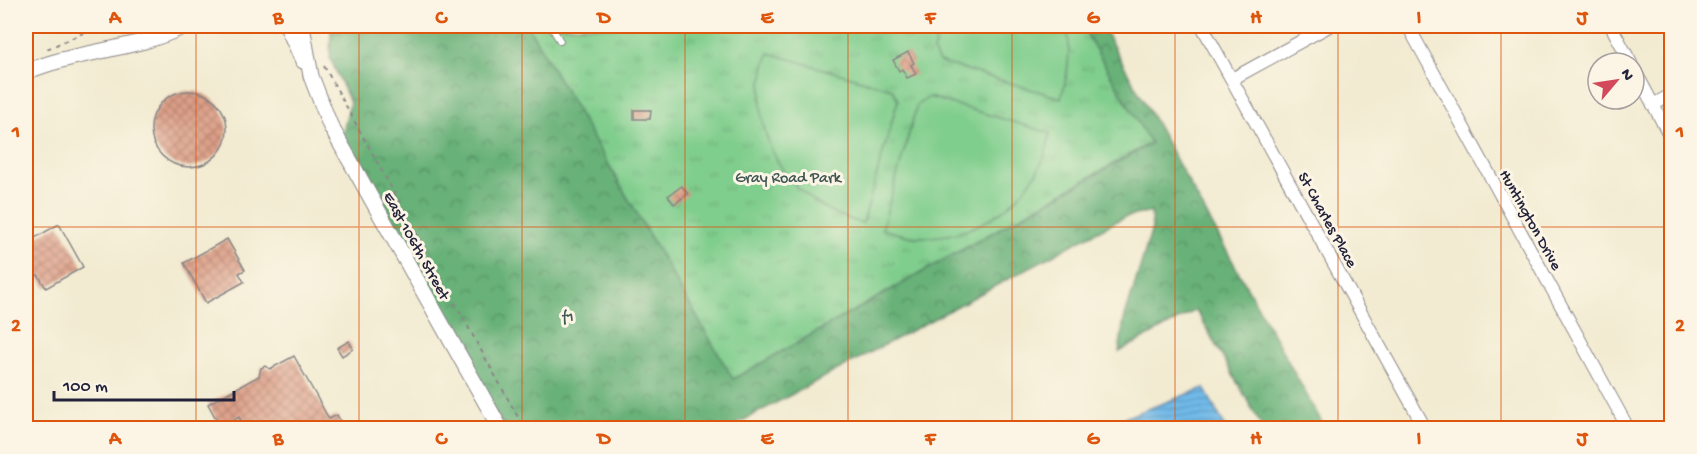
<svg xmlns="http://www.w3.org/2000/svg" width="1697" height="454" font-family="'Gochi Hand',sans-serif">
  <style>
    .forest { fill: url(#forest-crowns); stroke: #456a5a; stroke-width: 1.5 }
    .park { fill: url(#park-tufts); stroke: #517864; stroke-width: 1.5 }
    .garden { fill: #80ce8d; stroke: #517864; stroke-width: 1.5 }
    .water { fill: url(#water-rules); stroke: #4a6e92; stroke-width: 1.5 }
    .building { fill: url(#building-cross-hatch) }
    .lines { fill: none; stroke-linecap: round; stroke-linejoin: round }
    .service-casing { stroke: #8a8686; stroke-width: 8 }
    .minor-casing { stroke: #8a8686; stroke-width: 14 }
    .tertiary-casing { stroke: #8a8686; stroke-width: 17 }
    .path { stroke: #8a8686; stroke-width: 2; stroke-dasharray: 4.5 4.5; stroke-linecap: butt }
    .service { stroke: #fff; stroke-width: 6 }
    .minor { stroke: #fff; stroke-width: 12 }
    .tertiary { stroke: #fff; stroke-width: 15 }
    .grid { fill: none; stroke: #de560e; stroke-width: 1.5; stroke-opacity: 0.55 }
    .labels { text-anchor: middle; stroke-width: 6; stroke-linejoin: round; paint-order: stroke }
    .park-label { font-size: 16px; fill: #3e5654; stroke: #fcf5e5 }
    .street-label { font-size: 16px; fill: #22223b; stroke: #fcf5e5 }
    .neatline { fill: none; stroke: #de560e; stroke-width: 2 }
    .grid-label { font-size: 20px; text-anchor: middle; font-weight: bold; fill: #de560e }
  </style>
  <defs>
    <pattern id="forest-crowns" width="20" height="18" patternUnits="userSpaceOnUse" patternTransform="scale(1.5)"><rect width="20" height="18" fill="#68b178"/><path d="M2 6a3 3 0 1 1 6 0M12 15a3 3 0 1 1 6 0" fill="none" stroke="#559064"/></pattern>
    <pattern id="park-tufts" width="24" height="20" patternUnits="userSpaceOnUse" patternTransform="scale(1.5)"><rect width="24" height="20" fill="#80ce8d"/><path d="M3 7l-1-3M5 7V3M7 7l1-3M15 17l-1-3M17 17v-4M19 17l1-3" fill="none" stroke="#6eb17b"/></pattern>
    <pattern id="water-rules" width="6" height="5" patternUnits="userSpaceOnUse" patternTransform="scale(1.5)"><rect width="6" height="5" fill="#71bae9"/><path d="M0 2.5h6" fill="none" stroke="#5c97be"/></pattern>
    <pattern id="building-cross-hatch" width="8" height="8" patternUnits="userSpaceOnUse" patternTransform="scale(1.5)"><rect width="8" height="8" fill="#dd9f87"/><path d="M0 0l8 8M0 8l8-8" fill="none" stroke="#b38170"/></pattern>
  </defs>
  <rect width="100%" height="100%" fill="#fcf5e5"/>
  <filter id="ink" filterUnits="userSpaceOnUse"><feTurbulence type="fractalNoise" baseFrequency=".0167" numOctaves="2"/><feDisplacementMap in="SourceGraphic" scale="12" xChannelSelector="R" yChannelSelector="G"/><feConvolveMatrix kernelMatrix="1 2 1 2 8 2 1 2 1" color-interpolation-filters="sRGB"/></filter>
  <filter id="wash" filterUnits="userSpaceOnUse"><feTurbulence type="fractalNoise" baseFrequency=".008" numOctaves="4" result="noise"/><feDisplacementMap in="SourceGraphic" scale="24" xChannelSelector="R" yChannelSelector="G"/><feGaussianBlur stdDeviation="1.35" result="paint"/><feColorMatrix in="noise" values="0 0 0 0 0 0 0 0 0 0 0 0 0 0 0 0 0 1.4 0 .05"/><feComposite in="paint" operator="in"/></filter>
  <g filter="url(#wash)">
    <rect width="100%" height="100%" fill="#f2ebd1"/>
    <!-- forest -->
    <polygon class="forest" points="331,26 528,26 733,379 1150,144 1082,26 1102,26 1325,428 1263,428 1196,310 1119,352 1124,320 1152,228 1151,212 1124,217 729,428 504,428 342,137 350,102 330,58"/>
    <!-- park -->
    <polygon class="park" points="528,26 1082,26 1150,143 733,379"/>
    <!-- garden -->
    <g class="garden">
      <path d="M941,26H1067C1071,51 1069,73 1061,98L939,62L933,51Z"/>
      <path d="M769,53L892,89L898,100L863,223C785,205 742,129 769,53Z"/>
      <path d="M929,97L1050,133C1048,142 1047,152 1043,160C1020,209 972,239 918,237C906,237 893,232 882,229L917,105Z"/>
    </g>
    <!-- water -->
    <polygon class="water" points="1204,388 1226,428 1097,428"/>
    <g id="blocks">
      <!-- building -->
      <g class="building">
        <polygon points="908,52 914,63 911,65 916,74 907,78 902,69 899,71 893,60"/>
        <circle cx="189" cy="129" r="38"/>
        <polygon points="634,110 651,110 650,119 634,119"/>
        <polygon points="682,186 688,194 674,204 668,196"/>
        <polygon points="59,224 83,267 46,288 38,275 28,280 26,275 26,243"/>
        <polygon points="227,239 245,270 239,273 244,282 206,303 184,263"/>
        <polygon points="349,341 353,349 342,356 337,348"/>
        <polygon points="294,356 329,419 337,415 345,429 245,429 239,417 221,428 208,404 259,376 261,368 265,366 270,369"/>
      </g>
    </g>
  </g>
  <g filter="url(#ink)">
    <use href="#blocks" fill-opacity="0" stroke="#8a8686" stroke-width="1.5"/>
    <g class="lines">
      <defs>
        <polyline id="service" points="551,26 560,41"/>
        <g id="minor">
          <polyline points="1202,26 1425,428"/>
          <polyline points="1408,26 1628,428"/>
          <polyline points="1611,26 1631,63"/>
          <polyline points="1634,69 1672,140"/>
          <polyline points="1232,79 1329,26"/>
          <polyline points="1653,105 1672,94"/>
        </g>
        <g id="tertiary">
          <polyline points="287,26 303,61"/>
          <polyline points="302,26 311,76 330,125 500,428"/>
          <path d="M26,72C77,50 135,51 184,26"/>
        </g>
      </defs>
      <!-- service casing -->
      <use href="#service" class="service-casing"/>
      <!-- minor casing -->
      <use href="#minor" class="minor-casing"/>
      <!-- tertiary casing -->
      <use href="#tertiary" class="tertiary-casing"/>
      <!-- path -->
      <g class="path">
        <polyline points="260,26 275,30"/>
        <polyline points="47,49 99,26"/>
        <polyline points="324,66 524,428"/>
      </g>
      <!-- service -->
      <use href="#service" class="service"/>
      <!-- minor -->
      <use href="#minor" class="minor"/>
      <!-- tertiary -->
      <use href="#tertiary" class="tertiary"/>
    </g>
  </g>
  <!-- grid -->
  <path class="grid" d="M196,26V428M359,26V428M522,26V428M685,26V428M848,26V428M1012,26V428M1175,26V428M1338,26V428M1501,26V428M26,227H1672"/>
  <g class="labels">
    <!-- park labels -->
    <g class="park-label">
      <text x="788" y="182">Gray Road Park</text>
      <text x="568" y="321">f1</text>
    </g>
    <!-- street labels -->
    <g class="street-label">
      <text transform="translate(1329 219) rotate(61)" y="6">St Charles Place</text>
      <text transform="translate(1532 219) rotate(61)" y="6">Huntington Drive</text>
      <text transform="translate(418 245) rotate(61)" y="6">East 106th Street</text>
    </g>
  </g>
  <!-- margin -->
  <rect width="1697" height="454" fill="none" stroke="#fcf5e5" stroke-width="66"/>
  <!-- north arrow -->
  <g transform="translate(1616 81) rotate(61)"><circle r="28" fill="#fcf5e5" stroke="#a5a1a1" stroke-width="1.5"/>
  <path d="M0-4.5L10 22L0 15L-10 22Z" fill="#d1495b"/>
  <text y="-9" font-size="16" font-weight="bold" text-anchor="middle" fill="#22223b">N</text>
  </g>
  <!-- scale -->
  <path d="M54 391v9h180v-9" fill="none" stroke="#22223b" stroke-width="3"/>
  <text x="63" y="391" font-size="18" fill="#22223b" stroke="#fcf5e5" stroke-width="4.5" paint-order="stroke">100 m</text>
  <rect x="33" y="33" width="1631" height="388" class="neatline"/>
  <g class="grid-label">
    <text x="115" y="23">A</text>
    <text x="278" y="23">B</text>
    <text x="441" y="23">C</text>
    <text x="604" y="23">D</text>
    <text x="767" y="23">E</text>
    <text x="930" y="23">F</text>
    <text x="1093" y="23">G</text>
    <text x="1256" y="23">H</text>
    <text x="1419" y="23">I</text>
    <text x="1582" y="23">J</text>
    <text x="16" y="137">1</text>
    <text x="1680" y="137">1</text>
    <text x="16" y="331">2</text>
    <text x="1680" y="331">2</text>
    <text x="115" y="444">A</text>
    <text x="278" y="444">B</text>
    <text x="441" y="444">C</text>
    <text x="604" y="444">D</text>
    <text x="767" y="444">E</text>
    <text x="930" y="444">F</text>
    <text x="1093" y="444">G</text>
    <text x="1256" y="444">H</text>
    <text x="1419" y="444">I</text>
    <text x="1582" y="444">J</text>
  </g>
</svg>
